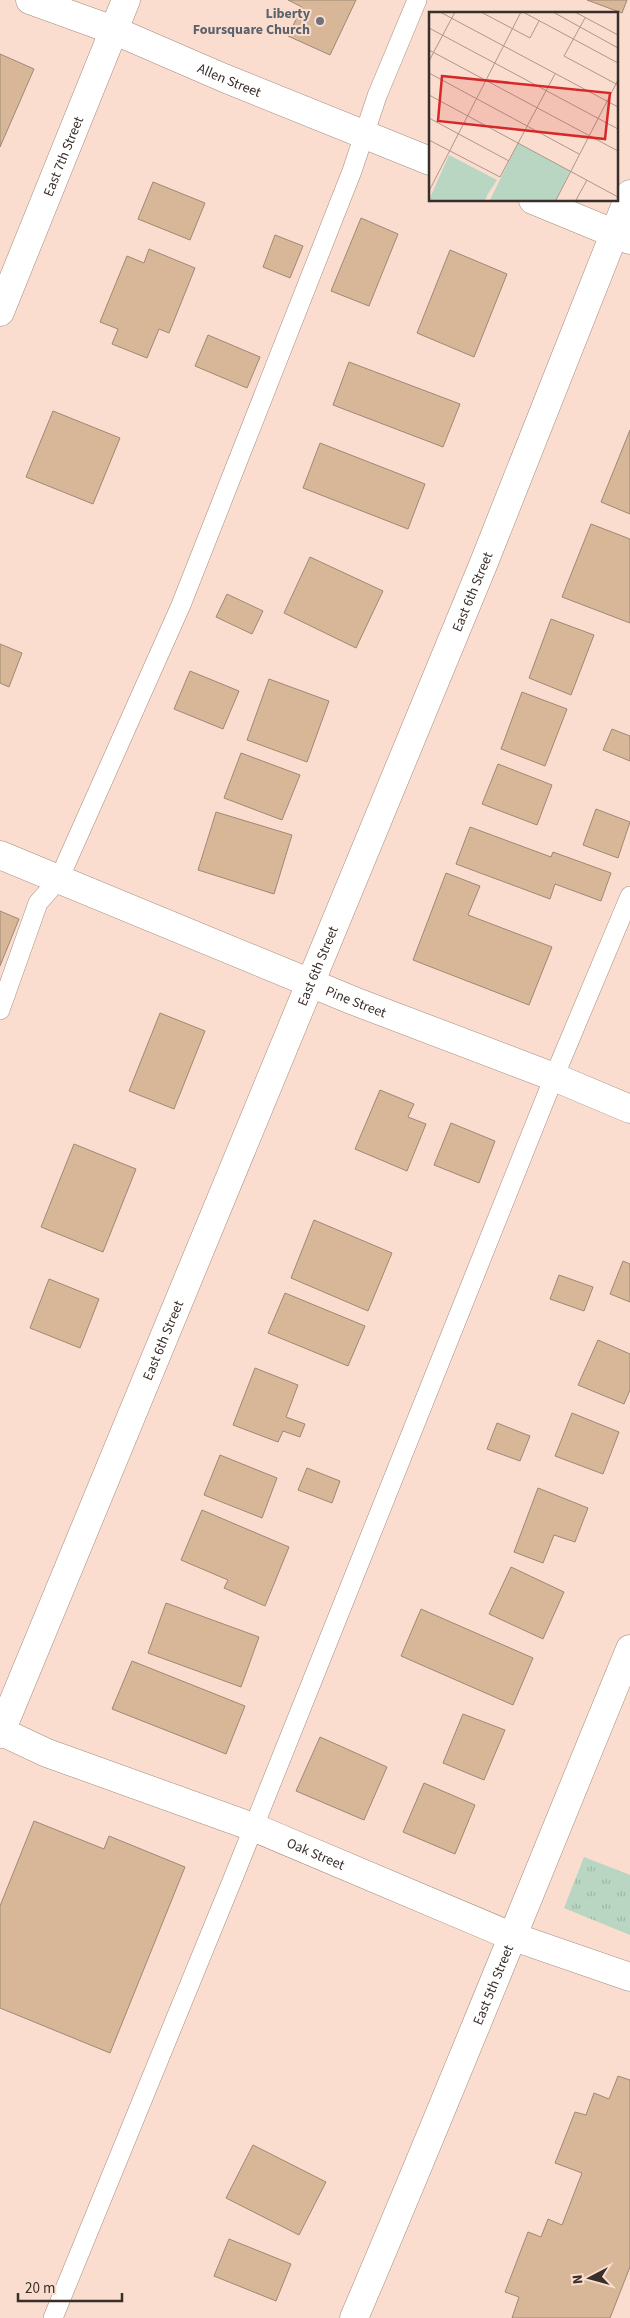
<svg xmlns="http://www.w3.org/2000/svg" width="630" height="2318" font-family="'Source Sans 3',sans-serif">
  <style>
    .grass { fill: url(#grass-tufts) }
    .building { fill: #d7b797; stroke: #9e8975 }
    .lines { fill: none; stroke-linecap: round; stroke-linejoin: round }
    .service-casing { stroke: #a58a7d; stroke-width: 20 }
    .minor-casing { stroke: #a58a7d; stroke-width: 29 }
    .service { stroke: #fff; stroke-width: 19 }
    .minor { stroke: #fff; stroke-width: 28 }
    .worship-dot { fill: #6b7280; stroke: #faddce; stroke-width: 2 }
    .labels { text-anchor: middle; stroke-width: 4; stroke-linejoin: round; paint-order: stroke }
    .worship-label { font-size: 14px; font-weight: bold; fill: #5b616d; stroke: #faddce; text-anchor: end }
    .street-label { font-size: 14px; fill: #392e29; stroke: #faddce }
    .inset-road { fill: none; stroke: #ad978c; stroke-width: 1 }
    .view { fill: #d62828; fill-opacity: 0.15; stroke: #d62828; stroke-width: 2.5 }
    .inset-edge { fill: none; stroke: #392e29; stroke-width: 2.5 }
  </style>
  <defs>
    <pattern id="grass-tufts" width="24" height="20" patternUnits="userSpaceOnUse" patternTransform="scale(1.25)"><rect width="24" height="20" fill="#b8d6c1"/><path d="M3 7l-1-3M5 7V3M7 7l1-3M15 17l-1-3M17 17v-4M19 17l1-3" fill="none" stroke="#9fb8a6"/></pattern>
  </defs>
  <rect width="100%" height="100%" fill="#faddce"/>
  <!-- grass -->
  <polygon class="grass" points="584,1857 630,1875 630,1935 564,1908"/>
  <!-- building -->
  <g class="building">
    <polygon points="288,0 356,0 330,55 288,36 302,7"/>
    <polygon points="587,0 627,0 622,13"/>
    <polygon points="0,54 34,69 0,147"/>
    <polygon points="153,182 205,203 190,240 138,219"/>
    <polygon points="361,218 398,234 369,306 331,291"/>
    <polygon points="275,235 303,246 290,278 263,267"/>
    <polygon points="149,249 195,268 169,333 159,329 147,358 112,344 118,329 100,322 127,256 144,263"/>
    <polygon points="450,250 507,274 474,357 417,333"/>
    <polygon points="208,335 260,357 247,388 195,366"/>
    <polygon points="349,362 460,404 443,447 333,405"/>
    <polygon points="53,411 120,438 93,504 26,477"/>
    <polygon points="630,430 630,514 601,502"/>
    <polygon points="320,443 425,484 408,529 303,488"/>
    <polygon points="591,524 630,539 630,623 562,597"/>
    <polygon points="310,557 383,591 356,648 284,613"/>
    <polygon points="227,594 263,611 252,634 216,617"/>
    <polygon points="551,619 594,635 571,695 529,678"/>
    <polygon points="0,644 22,653 9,687 0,683"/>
    <polygon points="190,671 239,691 223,729 174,709"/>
    <polygon points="269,679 329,701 307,762 247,740"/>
    <polygon points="522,692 567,709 545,766 501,749"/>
    <polygon points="612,729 630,736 630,761 603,750"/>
    <polygon points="241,753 300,775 282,820 224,798"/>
    <polygon points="498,764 552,785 537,825 482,804"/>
    <polygon points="596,809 630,822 618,858 583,845"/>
    <polygon points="216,812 292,835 274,894 198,870"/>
    <polygon points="470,827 551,857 553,852 611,873 601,901 555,884 550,899 456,864"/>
    <polygon points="446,873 480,886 468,915 552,947 529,1005 413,960"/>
    <polygon points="0,911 19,919 0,966"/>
    <polygon points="160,1013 205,1031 174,1109 129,1091"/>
    <polygon points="380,1090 414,1104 408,1117 426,1124 407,1171 355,1149"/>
    <polygon points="451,1123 495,1141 479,1183 434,1165"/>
    <polygon points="74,1144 136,1169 103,1252 41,1227"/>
    <polygon points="314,1220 392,1253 368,1311 291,1278"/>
    <polygon points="623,1261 630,1264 630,1302 610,1294"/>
    <polygon points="559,1275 593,1287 584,1311 550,1299"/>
    <polygon points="49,1279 99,1299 80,1348 30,1328"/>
    <polygon points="285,1293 365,1326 348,1366 268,1333"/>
    <polygon points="598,1340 630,1354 630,1390 624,1404 578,1385"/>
    <polygon points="255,1368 298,1385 286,1417 305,1424 300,1437 283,1431 278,1442 233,1425"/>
    <polygon points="572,1413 619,1432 603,1474 555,1456"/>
    <polygon points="497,1423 530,1436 520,1461 487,1449"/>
    <polygon points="220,1455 277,1478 262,1518 204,1495"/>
    <polygon points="307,1468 340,1481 332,1503 298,1490"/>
    <polygon points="538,1488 588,1508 575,1542 554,1535 543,1563 514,1552"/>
    <polygon points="202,1510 289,1547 265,1606 224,1588 228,1580 181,1560"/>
    <polygon points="511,1567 564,1592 543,1639 489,1614"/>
    <polygon points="166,1603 259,1637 241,1687 148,1653"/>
    <polygon points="421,1609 533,1658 513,1705 401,1656"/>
    <polygon points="132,1661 245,1706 226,1754 112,1709"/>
    <polygon points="463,1714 505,1730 484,1780 443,1763"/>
    <polygon points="320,1737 387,1767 364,1820 296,1791"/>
    <polygon points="424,1783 475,1805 455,1854 403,1832"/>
    <polygon points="34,1821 104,1849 109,1836 185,1867 110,2053 0,2008 0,1906"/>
    <polygon points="618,2076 630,2080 630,2267 610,2318 512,2318 519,2297 505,2292 528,2232 541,2237 548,2219 562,2225 582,2173 555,2163 575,2112 586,2115 594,2093 609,2099"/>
    <polygon points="253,2145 326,2182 299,2235 226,2198"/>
    <polygon points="229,2239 291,2264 276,2301 214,2276"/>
  </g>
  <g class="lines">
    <defs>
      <g id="service">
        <polyline points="0,1010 38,903 59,879 181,605 352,171 377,96 417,0"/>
        <polyline points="53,2318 234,1876 554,1077 630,896"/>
      </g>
      <g id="minor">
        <path id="s1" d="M30,0L113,30L224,78L430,161"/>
        <polyline points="533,200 630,240"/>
        <path id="s2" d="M0,312L126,0"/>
        <path id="s3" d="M0,855L354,1001L554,1077L630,1109"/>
        <path id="s4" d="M0,1731L47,1753L253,1827L511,1936L630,1977"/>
        <path id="s5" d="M0,1734L483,565L630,194"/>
        <path id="s6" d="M354,2318C449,2096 538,1872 630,1649"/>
      </g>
    </defs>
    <!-- service casing -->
    <use href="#service" class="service-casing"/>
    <!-- minor casing -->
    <use href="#minor" class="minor-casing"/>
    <!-- service -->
    <use href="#service" class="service"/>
    <!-- minor -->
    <use href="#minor" class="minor"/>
  </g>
  <!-- markers -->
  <circle class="worship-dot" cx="320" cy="21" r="5"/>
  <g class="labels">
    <!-- worship labels -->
    <g class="worship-label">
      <text x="310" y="18">Liberty<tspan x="310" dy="16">Foursquare Church</tspan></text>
    </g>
    <!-- street labels -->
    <g class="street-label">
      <text dy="5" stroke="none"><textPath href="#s1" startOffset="215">Allen Street</textPath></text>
      <text dy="5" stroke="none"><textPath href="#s2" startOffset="168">East 7th Street</textPath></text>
      <text dy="5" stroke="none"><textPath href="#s5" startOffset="1236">East 6th Street</textPath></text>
      <text dy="5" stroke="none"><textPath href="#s5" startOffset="831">East 6th Street</textPath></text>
      <text dy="5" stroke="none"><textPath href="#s3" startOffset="385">Pine Street</textPath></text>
      <text dy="5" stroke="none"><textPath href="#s5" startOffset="426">East 6th Street</textPath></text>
      <text dy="5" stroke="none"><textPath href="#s4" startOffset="339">Oak Street</textPath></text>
      <text dy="5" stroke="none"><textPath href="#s6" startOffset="361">East 5th Street</textPath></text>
    </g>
  </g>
  <!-- overview -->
  <g transform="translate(429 12)">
    <rect width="189" height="189" fill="#faddce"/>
    <path d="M89,131L141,159L127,188H61ZM20,143L68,168L55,188H0Z" fill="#b8d6c1"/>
    <path d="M29,159L58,184L56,188H9L18,162Z" fill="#b8d6c1"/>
    <path class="inset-road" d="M11,0L189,95M52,0L101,26L110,9M94,0L189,51M124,0L189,36M146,0L189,23M156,6L135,44L189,73M0,16L189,117M0,38L189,139M0,49L26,0M0,61L150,142M0,83L189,185M0,106L80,149M0,128L71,165L126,62M0,179L92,0M127,188L189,68M147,188L158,168"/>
    <path class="view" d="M13,64L181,81L176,127L9,109Z"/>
    <rect width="189" height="189" class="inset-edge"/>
  </g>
  <!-- north arrow -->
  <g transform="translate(590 2278) rotate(264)" stroke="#faddce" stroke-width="4" paint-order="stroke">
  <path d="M0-4L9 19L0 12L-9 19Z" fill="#392e29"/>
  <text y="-8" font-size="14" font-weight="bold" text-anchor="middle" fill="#392e29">N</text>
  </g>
  <!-- scale -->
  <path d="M18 2293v8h104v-8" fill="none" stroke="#392e29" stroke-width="2.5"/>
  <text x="25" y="2293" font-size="15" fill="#392e29" stroke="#faddce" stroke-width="4" paint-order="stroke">20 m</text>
</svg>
